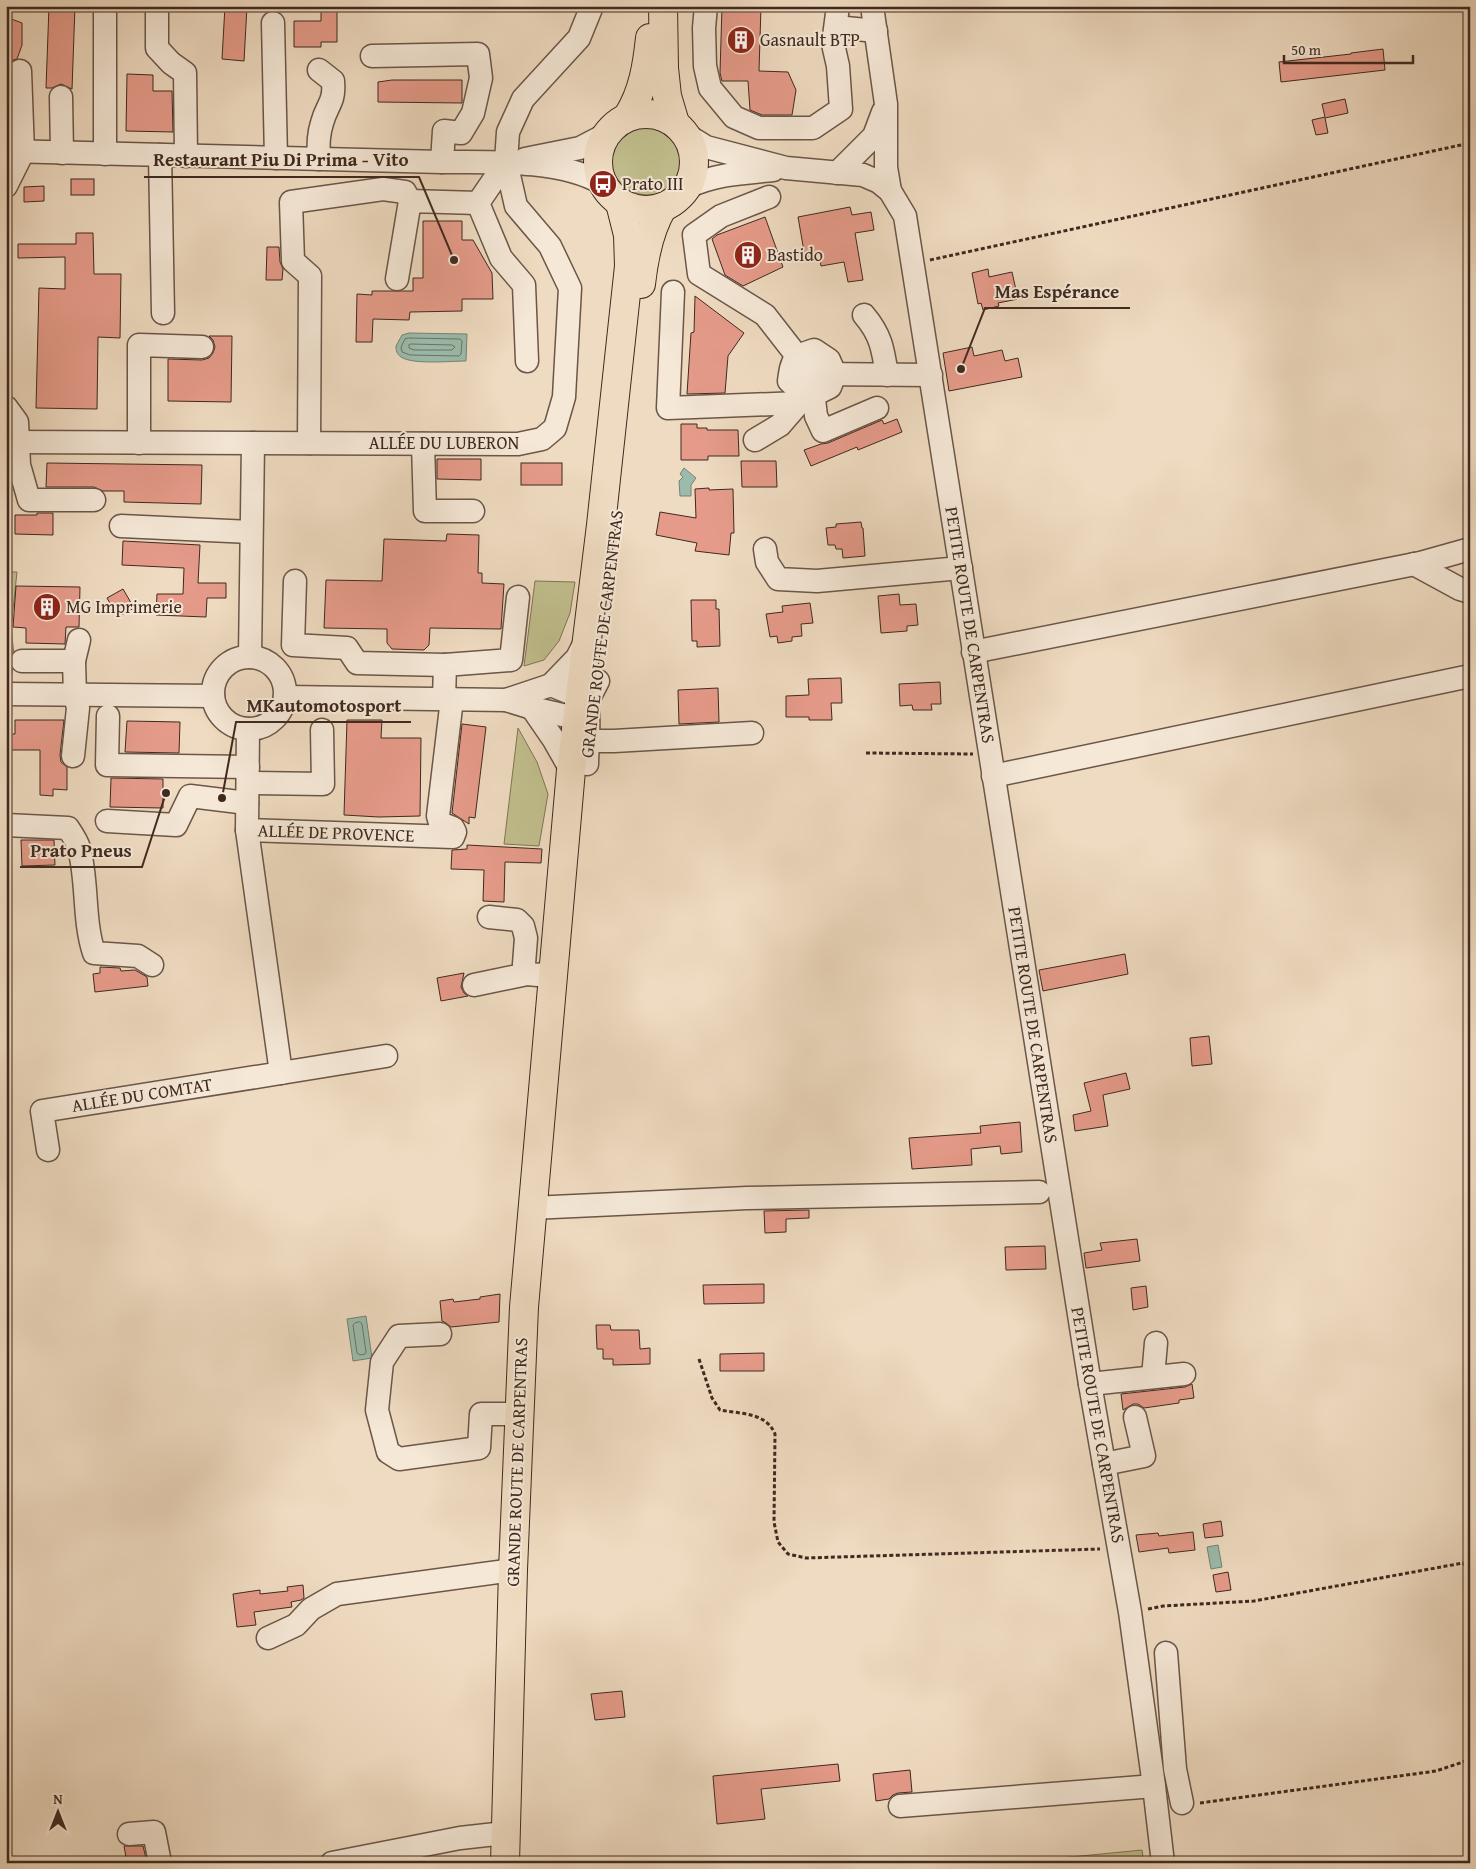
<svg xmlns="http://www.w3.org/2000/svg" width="1476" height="1869" font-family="'Gentium Book Plus',serif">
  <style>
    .green { fill: #c1be8d; stroke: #807456 }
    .water { fill: #9bbcad; stroke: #768174 }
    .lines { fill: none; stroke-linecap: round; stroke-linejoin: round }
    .shore { stroke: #6d7266; stroke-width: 1 }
    .building { fill: #e69b8a; stroke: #3f291f }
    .minor-casing { stroke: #6b5648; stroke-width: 25 }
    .major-casing { stroke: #3f291f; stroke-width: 30 }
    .path { stroke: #3f291f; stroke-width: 3; stroke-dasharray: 4 2.5; stroke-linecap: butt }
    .minor { stroke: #f5e8d7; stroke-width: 22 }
    .major { stroke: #efdbc1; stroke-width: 28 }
    .labels { text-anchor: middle; stroke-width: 4; stroke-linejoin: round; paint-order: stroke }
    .poi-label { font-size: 18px; fill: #3f291f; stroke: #f5e8d7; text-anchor: start }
    .street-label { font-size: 18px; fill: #3f291f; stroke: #f5e8d7 }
    .leader { fill: none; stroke: #3f291f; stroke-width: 2 }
    .callout-dot { fill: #3f291f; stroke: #f5e8d7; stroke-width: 2 }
    .callout-label { font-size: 19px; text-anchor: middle; font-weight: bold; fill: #3f291f; stroke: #f5e8d7; stroke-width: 4; stroke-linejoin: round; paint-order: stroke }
  </style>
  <rect width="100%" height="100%" fill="#efdbc1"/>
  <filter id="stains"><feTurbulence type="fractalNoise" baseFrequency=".004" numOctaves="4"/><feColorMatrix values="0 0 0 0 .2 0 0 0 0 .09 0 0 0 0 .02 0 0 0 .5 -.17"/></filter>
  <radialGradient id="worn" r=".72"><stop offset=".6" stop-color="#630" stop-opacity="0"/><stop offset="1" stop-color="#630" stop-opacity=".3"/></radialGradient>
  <!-- green -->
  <g class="green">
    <circle cx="647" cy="159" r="36"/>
    <polygon points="6,572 17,572 11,628 14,655 12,674 6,674"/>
    <polygon points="535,581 575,582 570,613 559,641 544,660 524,666"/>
    <polygon points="518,728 537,762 548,794 539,846 504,844"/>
    <polygon points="1142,1850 1144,1863 1009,1863"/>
  </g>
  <!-- water -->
  <g class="water">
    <path d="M409,333L467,334L466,361C451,361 413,365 401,357C397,354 396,351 396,346L402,335Z"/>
    <polygon points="684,468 696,478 691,485 691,496 680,496 679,481 683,477 680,474"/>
    <polygon points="366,1316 372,1358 353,1361 347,1319"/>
    <polygon points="1218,1545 1222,1567 1211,1569 1207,1547"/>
  </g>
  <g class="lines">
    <!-- shore -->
    <g class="shore">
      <polygon points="409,338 460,339 462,341 461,354 459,356 410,355 402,352 401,347 405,339"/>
      <polygon points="411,344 452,345 455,347 452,350 414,350 409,348 409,345"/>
      <polygon points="360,1322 362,1324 366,1352 365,1354 360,1355 357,1353 353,1325 355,1323"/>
    </g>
  </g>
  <!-- building -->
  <g class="building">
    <polygon points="49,6 75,6 72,89 61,84 52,88 46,88"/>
    <polygon points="225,6 247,6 244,61 222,59"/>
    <polygon points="722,6 761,6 759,71 788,72 796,90 792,115 762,115 750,110 748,81 722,81 720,73"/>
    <polygon points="321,10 337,11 337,42 321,42 321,47 294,47 294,21 321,21"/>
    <polygon points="6,17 22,23 22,45 17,59 13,60 8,65 7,83"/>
    <polygon points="1383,49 1385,70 1281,82 1279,62 1351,54 1351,53"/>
    <polygon points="127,74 153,75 153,91 172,91 173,132 126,131"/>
    <polygon points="392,80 462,80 462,103 378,102 378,82"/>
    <polygon points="1345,99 1348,113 1325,118 1328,133 1316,135 1312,120 1325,117 1322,104"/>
    <rect x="71" y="179" width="23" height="16"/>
    <polygon points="44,186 44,201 24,202 24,187"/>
    <polygon points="850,207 852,215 871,212 874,230 855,233 863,280 848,282 844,262 821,266 819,254 805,257 798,217"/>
    <polygon points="765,217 783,267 743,286 725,275 712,239 717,235"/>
    <polygon points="423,221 462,221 462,240 473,240 492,273 493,299 462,299 462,311 410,312 409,320 373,319 372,342 356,342 357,294 372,295 372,291 413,291 413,278 423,278"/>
    <polygon points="76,233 93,233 94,274 121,274 120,338 98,337 97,409 36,408 39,288 65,289 65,257 18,258 18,244 76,244"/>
    <polygon points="267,247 279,247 280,262 283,269 282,280 266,280"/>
    <polygon points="988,269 989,277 1012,272 1018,299 998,303 999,306 983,310 981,303 978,304 972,273"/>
    <polygon points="695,296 744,333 728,356 725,393 687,394 691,333 694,332"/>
    <polygon points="209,336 232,336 231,402 168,401 168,359 202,360 209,358 213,353 215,347 213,340"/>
    <polygon points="972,347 974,356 1002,350 1005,361 1018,358 1022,377 949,391 943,353"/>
    <polygon points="897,419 902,432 858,450 857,447 811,466 804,450 821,444 828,443 882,420 884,424"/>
    <polygon points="681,424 697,424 697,428 707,428 707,430 738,430 739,456 708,456 708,460 681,460"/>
    <polygon points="437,459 481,459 481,480 437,479"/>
    <polygon points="741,461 776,461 777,487 742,487"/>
    <polygon points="47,463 202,465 201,504 124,502 124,491 103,491 94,487 46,487"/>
    <rect x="521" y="463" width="41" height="22"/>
    <polygon points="709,488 709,490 733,489 734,533 731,533 729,555 695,551 697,543 656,535 660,512 696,518 695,489"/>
    <polygon points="37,513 53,513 53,535 15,534 15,515 37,515"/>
    <polygon points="861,522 862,528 863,528 865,556 843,558 842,549 836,549 835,545 828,545 826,528 836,527 836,524"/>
    <polygon points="447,534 479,535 478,573 482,573 482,583 504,584 501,629 430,628 429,645 424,650 392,649 387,643 387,629 324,628 326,580 382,581 384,539 446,541"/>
    <polygon points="123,541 200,545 198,583 226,583 226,598 207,598 206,617 156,615 157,594 183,594 184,568 122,565"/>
    <polygon points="16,586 80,587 79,627 66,627 65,644 26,643 26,628 13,627"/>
    <polygon points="123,589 134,608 118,617 107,598"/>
    <polygon points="899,594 900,605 916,604 918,625 907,626 907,631 881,633 878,596"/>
    <polygon points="691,600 716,600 716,609 719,609 720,646 697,647 697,641 692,641"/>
    <polygon points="810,603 813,623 801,624 802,636 792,637 792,641 778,643 777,636 770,637 766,614 783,612 782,606"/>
    <polygon points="841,678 842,703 831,703 832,720 809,720 809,717 786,717 786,696 809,695 808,679"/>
    <polygon points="940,682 941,704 931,704 932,710 913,710 912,705 900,706 899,684"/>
    <polygon points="718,688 719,722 679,724 678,690"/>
    <polygon points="15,720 64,720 60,755 61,762 67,767 67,790 53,789 53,796 40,795 40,750 6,750 6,734 15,734"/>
    <polygon points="347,720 382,720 381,738 421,738 420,816 379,817 344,815"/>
    <polygon points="127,721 180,722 179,753 125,752"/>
    <polygon points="462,724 486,727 475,818 469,817 469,824 452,813"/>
    <polygon points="111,778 163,779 163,808 110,807"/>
    <polygon points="21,840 54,840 55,865 22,866"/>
    <polygon points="467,845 542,849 541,863 505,862 504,902 483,901 484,870 451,869 452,850 467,849"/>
    <polygon points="1125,954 1128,974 1043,991 1039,970"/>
    <polygon points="100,967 120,968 121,971 135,970 147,977 148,986 95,992 93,974 100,973"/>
    <polygon points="464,973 461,987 464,993 468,996 441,1001 437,978"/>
    <polygon points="1209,1036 1212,1064 1192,1066 1190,1038"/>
    <polygon points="1126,1073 1130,1089 1103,1095 1108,1126 1075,1131 1073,1115 1091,1111 1084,1083"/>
    <polygon points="1020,1122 1022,1152 1001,1154 1000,1146 971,1149 972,1165 912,1169 909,1138 981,1133 980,1126"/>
    <polygon points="809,1210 809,1218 786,1219 786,1232 765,1233 764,1211"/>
    <polygon points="1137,1239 1140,1261 1086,1268 1084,1253 1102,1250 1100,1243"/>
    <polygon points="1045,1246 1046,1269 1006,1270 1005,1247"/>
    <polygon points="764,1284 764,1303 704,1304 703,1285"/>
    <polygon points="1146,1286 1148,1307 1133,1310 1131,1288"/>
    <polygon points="500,1294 499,1322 451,1327 446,1323 442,1321 440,1301 453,1299 454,1302 480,1299 480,1297"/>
    <polygon points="596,1325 610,1325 611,1330 639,1330 640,1349 650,1348 650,1364 613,1365 613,1359 603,1359 603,1349 597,1349"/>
    <polygon points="764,1353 764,1371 720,1371 720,1354"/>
    <polygon points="1192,1384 1194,1398 1179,1400 1179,1403 1144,1408 1138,1404 1133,1404 1123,1410 1121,1394 1185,1387"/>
    <polygon points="1221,1521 1223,1536 1205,1538 1203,1524"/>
    <polygon points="1193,1532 1195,1550 1169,1553 1168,1548 1139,1552 1136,1535 1158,1533 1159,1536"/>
    <polygon points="1228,1572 1231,1590 1216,1592 1213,1575"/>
    <polygon points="303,1585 304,1598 301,1600 291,1602 292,1607 254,1612 256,1625 237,1627 233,1594 260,1590 260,1594 288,1591 287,1587"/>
    <polygon points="622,1691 625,1717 595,1720 591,1694"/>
    <polygon points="838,1764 840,1781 761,1789 765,1819 717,1824 713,1776"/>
    <polygon points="910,1770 912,1792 898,1793 893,1795 889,1799 876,1801 873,1774"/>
    <polygon points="124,1846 143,1846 147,1863 127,1863"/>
  </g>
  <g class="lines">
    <defs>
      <g id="minor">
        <polyline points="105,6 105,154"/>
        <polyline points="157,6 157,48 171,63 185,73 186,156"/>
        <polyline points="706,6 704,28 705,66 710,88 734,117 759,128 813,128 841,109 838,66 833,44 838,6"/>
        <polyline points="872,6 886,104 886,167 890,191"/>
        <polyline points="273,23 276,158"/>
        <polyline points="836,27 876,31"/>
        <polyline points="372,56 478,54 481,78 473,113 461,133 444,131 442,162"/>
        <polyline points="61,97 62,153"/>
        <polyline points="688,136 706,147 786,168 863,175 879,182 890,191 905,216 1090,1384 1130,1612 1154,1786 1163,1863"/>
        <path d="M6,151L442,162C490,162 562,159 603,184"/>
        <polyline points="160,155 163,313"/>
        <path d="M319,159C318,147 318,135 322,123C327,104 335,103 333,81L319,70"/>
        <polyline points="525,159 580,148 605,135"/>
        <polyline points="506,162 478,203 501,258 524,285 527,361"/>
        <polyline points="837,173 874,136 883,112"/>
        <polyline points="6,186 23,152 20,71"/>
        <path d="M688,187C715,174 744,173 773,170"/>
        <polyline points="769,197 721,216 694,235 699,274 765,315 811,374 816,416 823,431 877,408"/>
        <polyline points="397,279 410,201 478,203"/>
        <polyline points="673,292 668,408 799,403 811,375"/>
        <path d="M864,315C881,335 883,349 887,375"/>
        <path d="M814,350L829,360L835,374L830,387C808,398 807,398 789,381C792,359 793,357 814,350Z"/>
        <polyline points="819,374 931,375"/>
        <polyline points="6,407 17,422 19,465 29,500 94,500"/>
        <polyline points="755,440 780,425 799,403"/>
        <polyline points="6,442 518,444 542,439 555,428 564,397 570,288 550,246 516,206 506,162 508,132 523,99 579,38 592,6"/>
        <polyline points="139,443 139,345 202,347"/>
        <polyline points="309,443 310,276 293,261 291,202 383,189 405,192 410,201"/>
        <polyline points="423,444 425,511 473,511"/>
        <polyline points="121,526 251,532"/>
        <polyline points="765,549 767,562 778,579 817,581 961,568"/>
        <polyline points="1414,564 1460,589 1470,592"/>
        <polyline points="295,581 293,645 347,648 357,663 445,665 444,699"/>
        <polyline points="973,652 1420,563 1470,549"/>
        <circle cx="249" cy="693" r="36"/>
        <polyline points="250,657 253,443"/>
        <polyline points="22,661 74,661"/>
        <polyline points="445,665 511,660 518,597"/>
        <polyline points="551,685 577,658 586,640"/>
        <polyline points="6,694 213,696"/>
        <polyline points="285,697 506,700 532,708 571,717 577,716 583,710 598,681"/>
        <path d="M506,700L551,685L585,699C591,708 587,751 587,764"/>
        <polyline points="532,708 554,740 571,770"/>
        <polyline points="108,716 107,765 248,767"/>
        <polyline points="248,729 247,830 453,837 455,832 453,828 440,823 438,816 452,699"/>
        <polyline points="590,741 614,741 752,733"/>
        <polyline points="73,756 78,708 75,695 74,661 79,640"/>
        <polyline points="993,776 1470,676"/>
        <polyline points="248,783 323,784 322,730"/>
        <polyline points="107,821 176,825 190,796 247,803"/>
        <path d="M6,825L68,828C72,834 77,841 79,848C88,882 83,920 94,953L138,956L152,965"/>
        <polyline points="489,917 517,920 523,926 526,938 524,964 527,974 538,975 552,972"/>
        <polyline points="474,985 527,974"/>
        <polyline points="281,1073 386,1056"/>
        <polyline points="48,1150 42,1111 281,1073 247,830"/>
        <polyline points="531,1208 747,1198 1039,1192"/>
        <polyline points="440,1334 399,1336 382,1362 377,1410 388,1452 399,1459 479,1448 481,1414 519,1414"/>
        <polyline points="1153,1377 1156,1343"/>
        <polyline points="1090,1384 1184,1374"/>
        <polyline points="1104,1464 1144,1456 1135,1417"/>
        <polyline points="268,1638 296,1625 311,1609 337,1594 513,1570"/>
        <polyline points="1166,1653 1175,1769 1182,1803"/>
        <polyline points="900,1806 1154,1786"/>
        <polyline points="129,1834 154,1832 160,1863"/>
        <polyline points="332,1863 460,1838 505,1833"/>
      </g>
      <g id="major">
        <polyline points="663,6 664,68 667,96 675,123"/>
        <circle cx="646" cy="162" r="48"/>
        <path d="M628,116C643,92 647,66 650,38"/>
        <path d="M641,284C644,257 649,230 663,207"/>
        <polyline points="505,1863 513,1570 524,1307 571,770 601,525 629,266 628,235 620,203"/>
      </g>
    </defs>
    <!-- minor casing -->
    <use href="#minor" class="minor-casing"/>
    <!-- major casing -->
    <use href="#major" class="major-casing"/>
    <!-- path -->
    <g class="path">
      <polyline points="930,260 1470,143"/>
      <polyline points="866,753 973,754"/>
      <path d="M699,1359L712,1398L720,1410C740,1414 766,1412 775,1434L774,1522L778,1542L788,1554L806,1558L1100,1549"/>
      <polyline points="1148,1609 1163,1606 1254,1601 1463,1563 1470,1571"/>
      <polyline points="1200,1803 1436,1771 1463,1762 1470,1757"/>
    </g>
    <!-- minor -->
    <use href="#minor" class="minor"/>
    <!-- major -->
    <use href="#major" class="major"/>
  </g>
  <!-- icons -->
  <defs>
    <symbol id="building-disc" viewBox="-11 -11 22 22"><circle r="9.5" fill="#8f2418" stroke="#f5e8d7"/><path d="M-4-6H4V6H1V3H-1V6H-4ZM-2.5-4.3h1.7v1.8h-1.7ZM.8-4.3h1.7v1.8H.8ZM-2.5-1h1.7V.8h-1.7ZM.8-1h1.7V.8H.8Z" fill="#fff"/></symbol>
    <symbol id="bus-disc" viewBox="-11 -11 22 22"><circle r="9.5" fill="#8f2418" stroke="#f5e8d7"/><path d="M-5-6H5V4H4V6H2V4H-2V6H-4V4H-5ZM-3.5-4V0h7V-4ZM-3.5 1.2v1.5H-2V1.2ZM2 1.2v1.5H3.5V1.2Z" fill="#fff"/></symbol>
  </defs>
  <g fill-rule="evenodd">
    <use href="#building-disc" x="725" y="24" width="32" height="32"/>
    <use href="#bus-disc" x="587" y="168" width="32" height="32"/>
    <use href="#building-disc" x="732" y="239" width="32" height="32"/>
    <use href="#building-disc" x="31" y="591" width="32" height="32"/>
  </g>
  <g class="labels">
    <!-- poi labels -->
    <g class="poi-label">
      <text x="760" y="46">Gasnault BTP</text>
      <text x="622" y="190">Prato III</text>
      <text x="767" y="261">Bastido</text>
      <text x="66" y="613">MG Imprimerie</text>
    </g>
    <!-- street labels -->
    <g class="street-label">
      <text x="444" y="449">ALLÉE DU LUBERON</text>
      <text transform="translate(970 625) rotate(81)" y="6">PETITE ROUTE DE CARPENTRAS</text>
      <text transform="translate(602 634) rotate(-83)" y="6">GRANDE ROUTE DE CARPENTRAS</text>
      <text transform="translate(336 833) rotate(2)" y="6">ALLÉE DE PROVENCE</text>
      <text transform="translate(1033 1025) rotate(81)" y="6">PETITE ROUTE DE CARPENTRAS</text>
      <text transform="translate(142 1095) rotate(-9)" y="6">ALLÉE DU COMTAT</text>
      <text transform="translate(1098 1425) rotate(80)" y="6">PETITE ROUTE DE CARPENTRAS</text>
      <text transform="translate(517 1462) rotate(-88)" y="6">GRANDE ROUTE DE CARPENTRAS</text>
    </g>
  </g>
  <!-- callouts -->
  <path class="leader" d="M454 260L419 177H144M961 369L985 308H1130M222 798L236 722H411M166 793L142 867H20"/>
  <g class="callout-dot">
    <circle cx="454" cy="260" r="5"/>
    <circle cx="961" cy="369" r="5"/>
    <circle cx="222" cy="798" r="5"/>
    <circle cx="166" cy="793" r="5"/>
  </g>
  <g class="callout-label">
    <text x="281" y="166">Restaurant Piu Di Prima - Vito</text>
    <text x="1057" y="298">Mas Espérance</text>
    <text x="324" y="712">MKautomotosport</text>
    <text x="81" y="857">Prato Pneus</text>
  </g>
  <!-- margin -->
  <rect width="1476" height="1869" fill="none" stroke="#efdbc1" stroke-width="25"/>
  <rect x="8" y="8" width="1461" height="1854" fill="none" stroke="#3f291f" stroke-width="2.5"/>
  <rect x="12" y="12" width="1451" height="1844" fill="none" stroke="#3f291f"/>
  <!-- north arrow -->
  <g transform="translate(58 1812)" stroke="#f5e8d7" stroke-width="4" paint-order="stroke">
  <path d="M0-4L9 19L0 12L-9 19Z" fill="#3f291f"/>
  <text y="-8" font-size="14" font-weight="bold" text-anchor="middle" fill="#3f291f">N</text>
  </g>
  <!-- scale -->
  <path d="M1284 55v8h129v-8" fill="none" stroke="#3f291f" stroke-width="2.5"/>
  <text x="1291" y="55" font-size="15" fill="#3f291f" stroke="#f5e8d7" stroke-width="4" paint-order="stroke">50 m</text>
  <rect width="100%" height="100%" filter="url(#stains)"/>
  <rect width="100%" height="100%" fill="url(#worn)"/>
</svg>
